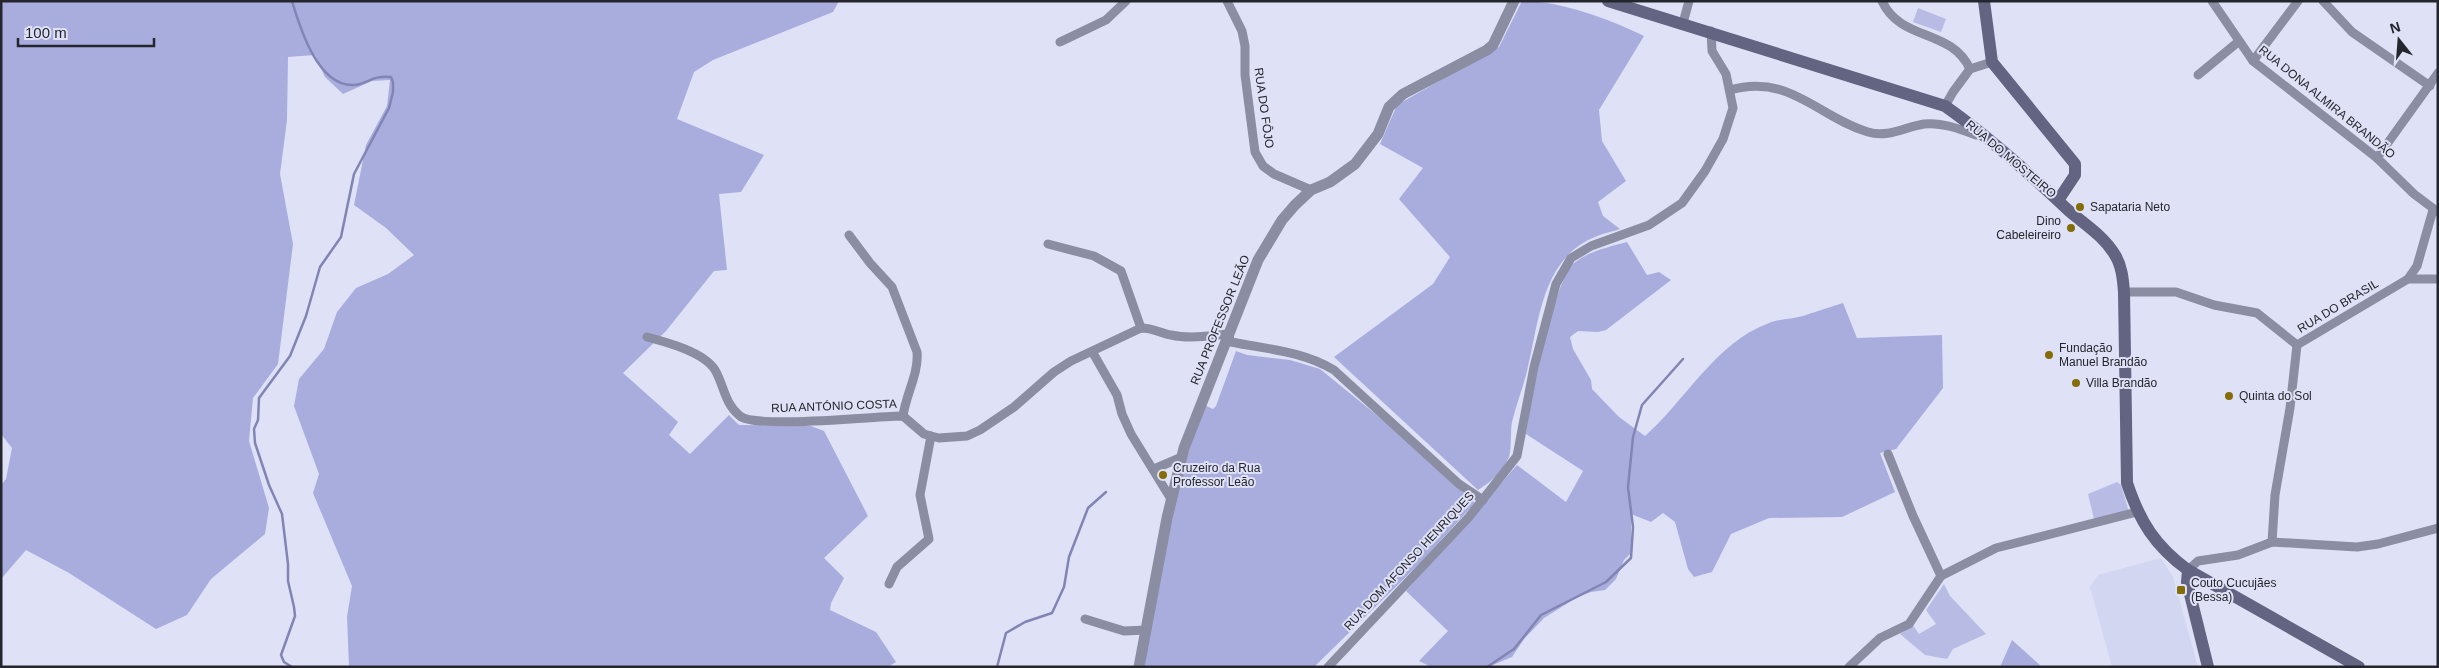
<svg xmlns="http://www.w3.org/2000/svg" width="2439" height="668" font-family="Arial,sans-serif">
  <style>
    .built { fill: #d3d6f1 }
    .green { fill: #b8bce4 }
    .forest { fill: #a9adde }
    .lines { fill: none; stroke-linecap: round; stroke-linejoin: round }
    .stream { stroke: #8285b3; stroke-width: 2.5 }
    .minor { stroke: #8b8da2; stroke-width: 9 }
    .tertiary { stroke: #8b8da2; stroke-width: 11 }
    .secondary { stroke: #626482; stroke-width: 12 }
    .poi-dot { fill: #846c07; stroke: #dfe1f6; stroke-width: 2 }
    .labels { text-anchor: middle; stroke-width: 4; stroke-linejoin: round; paint-order: stroke }
    .street-label { font-size: 12px; fill: #25262d; stroke: #dfe1f6 }
    .poi-label { font-size: 12px; fill: #25262d; stroke: #dfe1f6; text-anchor: start }
  </style>
  <rect width="100%" height="100%" fill="#dfe1f6"/>
  <!-- built -->
  <polygon class="built" points="2161,558 2173,577 2198,667 2112,667 2090,587 2098,575"/>
  <!-- green -->
  <g class="green">
    <polygon points="1918,8 1946,19 1941,32 1913,22"/>
    <polygon points="2117,482 2121,485 2129,512 2094,519 2088,494"/>
    <polygon points="1944,584 1950,596 1986,634 1953,649 1947,659 1925,655 1900,634 1913,625 1919,634 1936,624 1926,610"/>
  </g>
  <!-- forest -->
  <g class="forest">
    <polygon points="1,1 839,1 833,12 713,60 694,72 677,119 764,155 741,192 719,194 727,270 714,271 666,331 623,373 678,422 669,435 690,454 729,415 739,425 811,426 824,431 868,516 824,558 844,578 831,603 830,610 876,632 896,662 888,667 349,667 347,617 352,586 313,493 319,474 294,406 299,379 324,349 337,312 356,288 388,274 414,255 386,228 354,205 366,145 387,106 390,80 372,81 343,94 325,77 315,55 288,57 287,120 280,174 293,244 278,364 253,398 249,441 269,508 265,534 211,579 187,615 156,629 69,573 26,550 1,579 1,485 6,479 12,448 1,434"/>
    <path d="M1522,1C1561,1 1609,19 1644,36L1599,110L1602,141L1626,181L1598,202L1603,216L1620,229C1612,232 1603,233 1595,237C1541,259 1539,323 1527,371C1523,388 1516,405 1512,422C1510,433 1512,446 1509,457C1504,470 1490,483 1478,490L1334,357L1433,284L1450,257L1399,199L1423,168L1380,144L1397,105L1499,47Z"/>
    <path d="M1627,242L1647,275L1659,272L1671,280L1606,330L1598,332L1578,331L1570,337L1573,349L1591,380L1592,389L1619,417L1645,436C1686,400 1715,343 1769,323C1779,319 1792,319 1803,316C1816,312 1829,307 1843,303L1857,338L1942,335L1943,388L1896,449L1880,453L1895,492L1842,517L1769,518L1731,534L1712,572L1694,577L1688,569L1675,522L1663,513L1651,522L1631,514V553L1624,560L1616,579L1605,590L1591,592L1576,598L1544,618L1524,639L1512,657L1488,667H1431L1419,661L1448,631L1406,591L1517,465L1566,502L1583,471L1526,434C1530,405 1554,279 1574,263C1589,251 1609,247 1627,242Z"/>
    <polygon points="1236,351 1247,355 1290,360 1320,369 1389,425 1475,503 1419,564 1314,667 1144,667 1168,512 1202,404 1213,409 1216,406"/>
    <polygon points="2012,640 2042,667 2000,667"/>
  </g>
  <g class="lines">
    <!-- stream -->
    <g class="stream">
      <path d="M292,667L284,662L281,655L295,616L294,607L288,581V564L282,514L269,485L255,443L254,429L258,420L259,398L290,356L306,316L320,267L341,237L354,174L389,108L393,92V82L391,77C371,75 368,84 354,85C318,87 300,28 292,1"/>
      <polyline points="997,667 1006,633 1025,622 1052,613 1064,587 1069,557 1088,508 1106,492"/>
      <polyline points="1487,667 1514,649 1541,615 1606,582 1631,558 1633,527 1628,487 1633,437 1642,405 1683,359"/>
    </g>
    <!-- minor -->
    <g class="minor">
      <polyline points="1227,1 1242,31 1245,46 1245,75 1255,152 1263,166 1274,174 1311,190"/>
      <path d="M1882,1C1901,42 1951,28 1970,69"/>
      <polyline points="2212,1 2253,61 2377,158 2414,194 2438,212"/>
      <polyline points="2323,1 2352,32 2430,86"/>
      <polyline points="1683,23 1689,1"/>
      <polyline points="1060,42 1106,20 1126,1"/>
      <polyline points="2253,61 2298,1"/>
      <polyline points="2198,75 2238,42"/>
      <path d="M1730,90C1789,73 1818,117 1868,132C1888,138 1905,127 1924,124C1941,122 1960,129 1976,135L1981,134"/>
      <polyline points="1945,106 1953,92 1970,69 1992,62"/>
      <polyline points="2377,158 2438,73"/>
      <path d="M849,235L870,263L892,287L917,352C919,373 906,394 903,416"/>
      <polyline points="1048,244 1094,256 1121,271 1141,328"/>
      <polyline points="2408,279 2417,266 2433,210"/>
      <polyline points="2124,292 2176,292 2214,305 2257,313 2297,345"/>
      <path d="M647,337C666,342 704,352 715,370C724,385 724,403 740,416C755,429 877,416 903,416L924,434L931,436L939,438L967,436L980,430L1014,407L1054,372L1071,361L1141,328C1153,328 1160,333 1171,335C1189,339 1210,336 1228,334L1231,342C1266,349 1303,351 1334,370L1459,484L1483,500"/>
      <polyline points="1093,353 1117,395 1122,414 1131,434 1171,499"/>
      <polyline points="1888,454 1913,516 1941,576"/>
      <polyline points="1154,469 1182,457"/>
      <polyline points="2272,542 2275,495 2290,408 2297,345 2408,279 2438,279"/>
      <polyline points="2188,570 2198,561 2238,555 2272,542 2357,547 2378,544 2438,528"/>
      <polyline points="889,584 897,567 929,539 920,495 931,436"/>
      <polyline points="1085,619 1124,631 1146,630"/>
      <polyline points="1328,667 1469,517 1517,456 1534,367 1556,284 1571,258 1591,246 1649,225 1682,203 1705,171 1723,139 1733,108 1726,74 1712,51 1711,31"/>
      <polyline points="1849,667 1880,638 1909,624 1941,576 1996,548 2137,512"/>
    </g>
    <!-- tertiary -->
    <polyline class="tertiary" points="1139,667 1167,518 1184,448 1258,260 1282,220 1295,205 1311,190 1330,182 1355,164 1378,134 1389,107 1403,94 1487,50 1493,45 1514,1"/>
    <!-- secondary -->
    <g class="secondary">
      <path d="M1608,1L1945,106C1989,137 2029,173 2068,210C2084,224 2104,236 2115,255C2122,266 2123,280 2124,292L2127,483C2140,522 2155,546 2188,570L2359,667"/>
      <polyline points="1984,1 1992,62 2075,164 2075,175 2059,199"/>
      <polyline points="2188,570 2187,582 2208,667"/>
    </g>
  </g>
  <!-- markers -->
  <g class="poi-dot">
    <circle cx="2080" cy="207" r="5"/>
    <circle cx="2071" cy="228" r="5"/>
    <circle cx="2049" cy="355" r="5"/>
    <circle cx="2076" cy="383" r="5"/>
    <circle cx="2229" cy="396" r="5"/>
    <circle cx="1163" cy="475" r="5"/>
    <rect x="2176" y="585" width="10" height="10" rx="2.5"/>
  </g>
  <g class="labels">
    <!-- street labels -->
    <g class="street-label">
      <text transform="translate(2327 102) rotate(39)" y="4">RUA DONA ALMIRA BRANDÃO</text>
      <text transform="translate(1264 108) rotate(82)" y="4">RUA DO FÔJO</text>
      <text transform="translate(2011 159) rotate(40)" y="4">RUA DO MOSTEIRO</text>
      <text transform="translate(2338 306) rotate(-31)" y="4">RUA DO BRASIL</text>
      <text transform="translate(1220 320) rotate(-68)" y="4">RUA PROFESSOR LEÃO</text>
      <text transform="translate(834 406) rotate(-2)" y="4">RUA ANTÓNIO COSTA</text>
      <text transform="translate(1409 561) rotate(-47)" y="4">RUA DOM AFONSO HENRIQUES</text>
    </g>
    <!-- poi labels -->
    <g class="poi-label">
      <text x="2090" y="211">Sapataria Neto</text>
      <text x="2061" y="225" text-anchor="end">Dino<tspan x="2061" dy="14">Cabeleireiro</tspan></text>
      <text x="2059" y="352">Fundação<tspan x="2059" dy="14">Manuel Brandão</tspan></text>
      <text x="2086" y="387">Villa Brandão</text>
      <text x="2239" y="400">Quinta do Sol</text>
      <text x="1173" y="472">Cruzeiro da Rua<tspan x="1173" dy="14">Professor Leão</tspan></text>
      <text x="2191" y="587">Couto Cucujães<tspan x="2191" dy="14">(Bessa)</tspan></text>
    </g>
  </g>
  <!-- border -->
  <rect width="2439" height="668" fill="none" stroke="#25262d" stroke-width="5"/>
  <!-- north arrow -->
  <g transform="translate(2399 40) rotate(343)" stroke="#dfe1f6" stroke-width="4" paint-order="stroke">
  <path d="M0-4L9 19L0 12L-9 19Z" fill="#25262d"/>
  <text y="-8" font-size="14" font-weight="bold" text-anchor="middle" fill="#25262d">N</text>
  </g>
  <!-- scale -->
  <path d="M18 38v8h136v-8" fill="none" stroke="#25262d" stroke-width="2.5"/>
  <text x="25" y="38" font-size="15" fill="#25262d" stroke="#dfe1f6" stroke-width="4" paint-order="stroke">100 m</text>
</svg>
